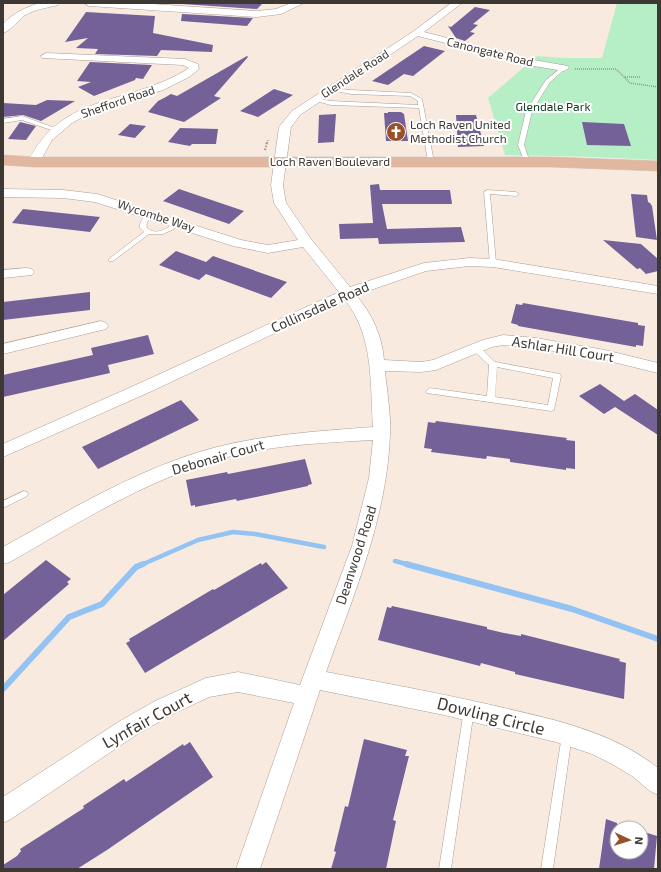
<svg xmlns="http://www.w3.org/2000/svg" width="661" height="872" viewBox="0 0 661 872" font-family="'Exo 2',sans-serif">
<rect width="100%" height="100%" fill="#f9eae0"/>
<!-- green -->
<path fill="#b6eec6" d="M617,3H658V160L596,157L505,155L488,98L537,56L565,58H602Z"/>
<g fill="none" stroke-linecap="round" stroke-linejoin="round">
<!-- stream-far1 -->
<path stroke="#92c3f3" stroke-width="4.5" d="M395,561L410,565
M141,565L198,540L233,532L255,534L324,547"/>
<!-- stream -->
<path stroke="#92c3f3" stroke-width="6" d="M406,564L572,609L658,639
M3,689L69,617L102,604L136,567L143,564"/>
</g>
<!-- building -->
<path fill="#746197" d="M182,3H260L259,4H262L257,9L182,4Z
M475,7L490,10L473,24L478,25L470,32L475,33L465,41L456,38L448,26L451,27Z
M86,12L155,16L153,33L213,45L212,52L161,50L157,56L95,54L98,49L76,48L88,38L65,42Z
M182,14L253,18L247,26L181,21Z
M424,46L445,51L413,76L404,74L388,85L372,81Z
M247,56L248,57L214,96L221,98L184,122L148,112L158,101L164,98L171,94L177,96Z
M90,62L152,65L143,79L136,78L135,80L94,96L78,87L91,82L77,81Z
M274,89L293,95L258,117L240,111Z
M47,100L75,101L41,121L23,115L3,117V103L36,105Z
M388,112H401L404,114L408,141H386L384,113H388Z
M336,114L334,142L318,143L319,115Z
M456,115H476L484,146L458,147Z
M20,122L36,126L26,140L8,139Z
M582,122L624,124L631,146L587,145Z
M130,124L146,126L135,138L118,135Z
M180,128L218,129L216,144H192L190,146L168,142Z
M379,184L380,190H450L452,204H382L387,229L461,227L465,242L379,244L378,238L340,239L339,224L373,223L370,185Z
M179,189L244,211L229,224L163,201Z
M631,194L647,195L648,202L650,203L652,206L657,240L636,237Z
M23,209L100,217L90,232L12,223Z
M603,240L641,244L658,259V271L646,274L640,268L637,269Z
M176,251L206,262L213,256L287,282L271,298L206,274L199,280L159,265Z
M90,292V310L3,320V302Z
M523,303L638,323V325L645,326L643,346L636,345V347L574,336L518,326V325L511,323L516,304L522,305Z
M148,335L154,354L108,365L110,373L3,397V375L93,355L91,348Z
M600,384L624,401L635,394L658,410V435L615,407L604,414L579,396Z
M181,400L199,420L98,469L82,447Z
M436,421L567,438L566,440L575,441V469L566,468V470L510,462V459L487,456L486,459L431,452L432,449L424,448L428,422L435,423Z
M305,459L312,484L308,485V486L237,501L236,499L195,507V505L191,506L186,480L227,472L228,474Z
M46,560L71,579L67,582L69,584L3,641V595Z
M266,562L288,588L145,673L126,643L130,641L129,639L213,589L214,590L261,563L262,565Z
M392,606L487,627V629L504,633L521,636V634L620,659L619,661L626,663L624,699L515,674V672L481,663L480,666L378,640L387,607L391,608Z
M364,739L407,750L405,756H409L393,820L396,821L386,869H331L336,852L334,851L345,806L348,807Z
M190,742L213,777L107,850L77,869H3V865L17,856L21,851L20,849L84,808L83,806L124,779L126,782L183,744L184,746Z
M606,819L617,823V852H641V831L657,836L654,869H599Z"/>
<g fill="none" stroke-linecap="round" stroke-linejoin="round">
<!-- service casing -->
<g stroke="#ab9d94" stroke-width="1">
<path id="service" d="M562,67L566,68L550,82L532,111L524,145L530,162L525,163L518,145L526,111L546,80Z
M330,88L351,90L411,93L422,99L434,162L433,163L428,162L419,108L331,105L312,100L315,98L331,101L418,105V101L410,96L351,94L330,90Z
M22,116L58,129L59,130L54,131L22,120L3,123V119Z
M487,190L516,192L519,194L516,196L490,194L496,263L493,265L490,263L484,192Z
M150,213L153,215C150,219 145,222 147,228C157,236 166,229 175,222L177,221L180,223L172,230L163,234H149L113,261H109V259L144,232L140,228C139,222 144,215 150,213Z
M473,346H479L495,362L560,374L561,376L554,410L551,411L427,393L426,391L430,388L487,396L489,365L473,350L472,348ZM497,367L553,378L548,405L495,397Z
M24,491L27,492L28,494L27,496L3,508V501Z
M469,705L473,707L474,710L451,869H439L464,710L465,707Z
M567,730L571,731L572,735L553,869H541L562,735L563,731Z"/>
</g>
<!-- minor casing -->
<g stroke="#ab9d94" stroke-width="1">
<path id="minor" d="M40,3H60L58,5C47,8 36,9 25,15C18,20 11,31 3,33V24C13,13 26,7 40,3Z
M84,3H138L257,11L276,9L291,3H304L281,14L257,17L89,6Z
M451,3H462L424,32L534,60L568,66L569,68L564,71L534,66L418,36L300,115L291,127L283,185L286,203L311,239L350,287L424,263L469,258L493,259L658,286V294L493,267L469,266L426,271L356,295C372,314 382,335 384,360L421,362L433,360L483,340L503,335L536,338L605,350L658,363V373L605,360L536,348L503,345L492,347L436,370L421,372L385,371C387,391 391,414 390,434C387,518 354,594 326,672C380,682 433,692 487,704C546,718 609,729 658,768V795L650,791L632,776L612,764L592,754L556,742L444,715L320,690L260,869H236L294,703L238,692L209,697L171,715L136,735L11,819L3,823V797L120,721L155,701L206,678L238,672L300,685L352,546L369,478L373,440C321,443 267,445 217,460C143,482 76,524 10,562L3,564V547C72,509 140,467 217,447C268,434 321,431 373,427C370,383 374,336 345,300L152,391L3,457V444L140,383L339,292L303,247L268,253L233,246L95,202L63,198L3,197V189L63,190L97,194L241,240L268,245L298,240L274,203L271,185L279,127L292,111L414,31Z
M46,53L185,59L198,64L199,69L189,77L163,90L90,113L72,123L52,140L38,165H30L28,162C62,91 131,106 189,68L183,65L42,58L41,56Z
M27,268L32,269L34,272L32,275L3,278V270Z
M101,321L106,323L108,326L106,329L3,354V344Z"/>
</g>
<!-- primary casing -->
<g stroke="#d1cfce" stroke-width="1">
<path id="primary" d="M3,155L34,157H550L658,161V171L550,167H34L3,165Z"/>
</g>
<!-- path-far1 -->
<path stroke="#9c918a" stroke-width="1.5" stroke-dasharray="1 1" stroke-linecap="butt" d="M575,69H616L630,83L658,87
M625,77H641
M267,143L268,140"/>
<!-- path -->
<path stroke="#9c918a" stroke-width="2" stroke-dasharray="1.5 1.5" stroke-linecap="butt" d="M265,150L267,142"/>
<!-- service -->
<use href="#service" fill="#fff" fill-rule="evenodd"/>
<!-- minor -->
<use href="#minor" fill="#fff" fill-rule="evenodd"/>
<!-- primary -->
<use href="#primary" fill="#e1b89f" fill-rule="evenodd"/>
</g>
<!-- icons -->
<defs>
<g id="church-disc" transform="scale(1)"><circle r="9.5" fill="#97502a" stroke="#fff"/><path d="M-1.2-6h2.4v3.5h3.3v2.4h-3.3V6h-2.4V-.1h-3.3v-2.4h3.3Z" fill="#fff"/></g>
</defs>
<g fill-rule="evenodd">
<use href="#church-disc" x="396" y="132"/>
</g>
<g text-anchor="middle" stroke-width="4" stroke-linejoin="round" paint-order="stroke">
<!-- far-street labels -->
<g font-size="12" fill="#3e3834" stroke="#fff">
<text transform="translate(490 52) rotate(14)" y="4">Canongate Road</text>
<text transform="translate(355 74) rotate(-33)" y="4">Glendale Road</text>
<text transform="translate(118 102) rotate(-19)" y="4">Shefford Road</text>
<text x="330" y="166">Loch Raven Boulevard</text>
<text transform="translate(156 216) rotate(18)" y="4">Wycombe Way</text>
</g>
<!-- far-park labels -->
<g font-size="12" fill="#0a391e" stroke="#fff">
<text x="553" y="111">Glendale Park</text>
</g>
<!-- far-poi labels -->
<g font-size="12" fill="#3e3834" stroke="#fff" text-anchor="start">
<text x="410" y="129">Loch Raven United<tspan x="410" dy="14">Methodist Church</tspan></text>
</g>
<!-- street labels -->
<g font-size="14" fill="#3e3834" stroke="#fff">
<text transform="translate(320 307) rotate(-24)" y="5">Collinsdale Road</text>
<text transform="translate(563 349) rotate(9)" y="5">Ashlar Hill Court</text>
<text transform="translate(218 457) rotate(-16)" y="5">Debonair Court</text>
<text transform="translate(356 555) rotate(-72)" y="5">Deanwood Road</text>
</g>
<!-- near-street labels -->
<g font-size="17" fill="#3e3834" stroke="#fff">
<text transform="translate(491 716) rotate(14)" y="6">Dowling Circle</text>
<text transform="translate(147 720) rotate(-29)" y="6">Lynfair Court</text>
</g>
</g>
<!-- border -->
<rect width="661" height="872" fill="none" stroke="#3e3834" stroke-width="8"/>
<!-- north arrow -->
<g transform="translate(629 840) rotate(94)"><circle r="19" fill="#ffffff" stroke="#b2afae"/>
<path d="M0-3L7 15L0 10L-7 15Z" fill="#97502a"/>
<text y="-6" font-size="11" font-weight="bold" text-anchor="middle" fill="#3e3834">N</text>
</g>
</svg>
